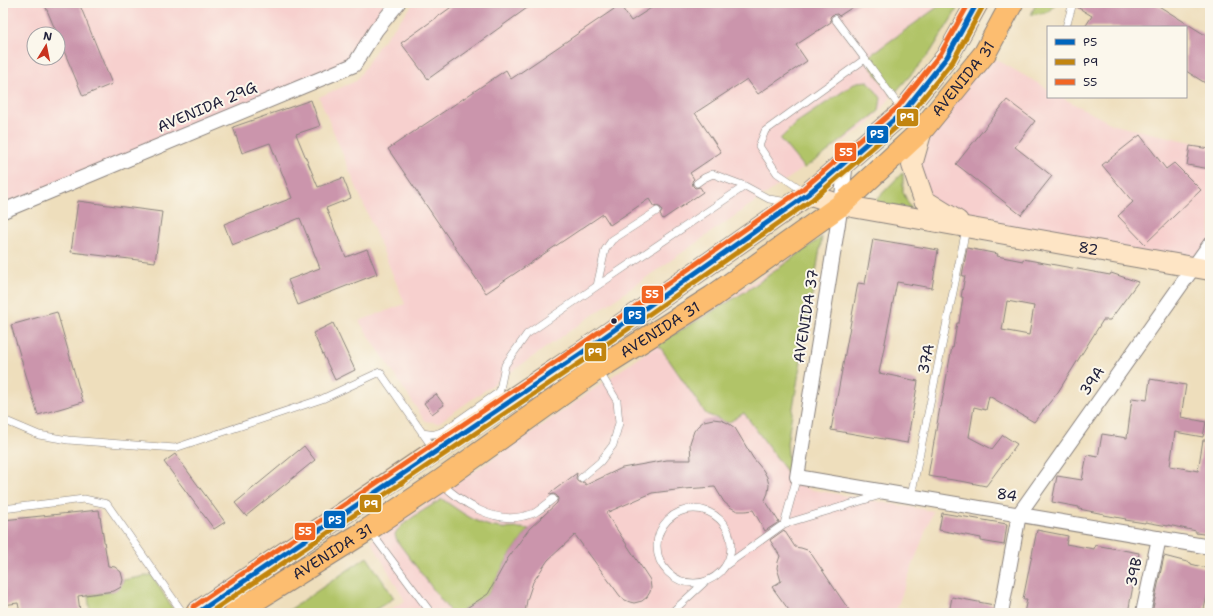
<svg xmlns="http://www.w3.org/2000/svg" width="1213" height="616" viewBox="0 0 1213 616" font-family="'Shantell Sans',sans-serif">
<rect width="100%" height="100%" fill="#fbf7ec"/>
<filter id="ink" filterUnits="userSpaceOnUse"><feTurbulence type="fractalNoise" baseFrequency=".025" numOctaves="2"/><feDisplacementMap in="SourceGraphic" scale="8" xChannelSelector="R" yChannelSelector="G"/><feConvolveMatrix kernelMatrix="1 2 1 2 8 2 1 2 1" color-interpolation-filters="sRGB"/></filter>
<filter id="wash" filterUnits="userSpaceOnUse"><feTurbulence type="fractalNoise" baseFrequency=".012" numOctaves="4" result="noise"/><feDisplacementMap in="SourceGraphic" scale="16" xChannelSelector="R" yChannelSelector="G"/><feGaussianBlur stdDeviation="0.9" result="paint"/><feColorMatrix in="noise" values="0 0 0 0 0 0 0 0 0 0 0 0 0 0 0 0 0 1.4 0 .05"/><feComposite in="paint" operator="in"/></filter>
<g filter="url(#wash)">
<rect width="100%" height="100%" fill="#eedebc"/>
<!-- built -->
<path fill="#f7d0ce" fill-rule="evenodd" d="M3,3H398L354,65L3,211ZM34,34H58V58H34Z
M414,3H958L892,96L869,124L792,176L438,423L425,421L359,321L405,304L319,97L356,81L378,47Z
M985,53L1048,89V97H1061L1114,125L1210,146V244L1193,267L966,226L924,200L912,165Z
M822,237L787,443L790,476L808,489L933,511L895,613H414L408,605L412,613H384L405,601L371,541L531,433L658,344Z"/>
<!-- green -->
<path fill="#b1c468" stroke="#6a7352" d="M941,3H960L953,16L930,53L892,96L865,59L939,6Z
M1036,3H1056L1048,12L1031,15Z
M868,81L881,98L879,111L822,156L804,168L780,139L796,123L857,82Z
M903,172V192L911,209L874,202Z
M822,237L787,443L790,476L744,413L728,423L706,414L658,344L748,290Z
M442,499C460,511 478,526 501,528C510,529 518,527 529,529L508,558L488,594L459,613H451L397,541C397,540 395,535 395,535C396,525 433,505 442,499Z
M367,557L394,598L370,613H285Z
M152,575L175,613H90L88,595C100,593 121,594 123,580Z"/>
<g id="blocks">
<!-- building -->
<path fill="#cb95ac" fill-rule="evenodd" d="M44,3H79L112,84L83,96L58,37V34H57Z
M457,3H534L428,79L401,43Z
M659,3H859L839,16L837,14L832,15L830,17L831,22L796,45L807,61L758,94L747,79L695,113L721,152L690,173L694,179L692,181L693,186L695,188L700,187L703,192L663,219L660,215L662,211L661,208L657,206L654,207L649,199L610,225L603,214L486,293L388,149L506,70L511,79L620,5L631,21Z
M1078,3H1154L1210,38V86L1186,71V27H1085L1092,16L1077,7Z
M311,100L320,126L296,134L318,187L343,178L351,198L326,208L346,257L367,249L377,274L298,305L288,280L320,268L300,218L232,245L224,224L292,198L270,143L242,153L233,127Z
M1007,100L1035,121L1015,147L1052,176L1021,215L956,164Z
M1140,135L1166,169L1174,163L1201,190L1145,244L1118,216L1133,202L1102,165Z
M1190,146L1210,149V169L1187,165Z
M78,201L162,212L155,262L71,252Z
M873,239L938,250L932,288L897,282L879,373L918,381L907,443L831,430L858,283L865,284Z
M967,248L998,254L997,256L1023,261V259L1110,275L1111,273L1138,282L1110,320H1103L1058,392L1034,422L989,396L986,410L974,407L969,437L992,449L1003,435L1017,444L986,486L966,482L928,476L940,407H941L952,347L953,348L957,323H959L963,297H961L965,276H962ZM1007,301L1034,306L1029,335L1002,330Z
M57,312L83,402L38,415L11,325Z
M333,323L355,370L335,380L313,333Z
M1150,379L1186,385L1181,417L1206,422L1203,437L1175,432L1170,466L1198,471L1203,440H1210V535L1196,533V531L1168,525V526L1145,522V523L1125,520L1126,519L1104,515V514L1079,509V507L1052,502L1057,476L1082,480L1087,455L1098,457L1102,434L1127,438L1132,398L1147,400Z
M436,394L444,405L432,414L424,403Z
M713,419L721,420L728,423L735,428L753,458L763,470L767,477L769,485L768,493L765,500L779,522L765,531L753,510L745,511H737L730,507L724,502L715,487L684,489L652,493L606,513L650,580L651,588L650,592L647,597L642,601L634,603L630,602L625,600L620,596L575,535L548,560L533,582L527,600L525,613H459L488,594L508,558L529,529L557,503L558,499L557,496L554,494L550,495L549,494L577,473L576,478L577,481L580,483L584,482L586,485L622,468L667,460H691L690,443L694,431L698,426L704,421Z
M304,446L315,460L246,516L235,503Z
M175,454L225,522L214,529L164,462Z
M99,510L108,566L115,567L121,572L123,580L121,587L114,591L78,596L80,611L64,613H20L18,603L3,605V520Z
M942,513L1007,524L1004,545L981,541V538L939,530Z
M784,530L795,547L801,548L807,550L812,555L851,613H791L772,587L781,581L777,568L778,562L780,556L770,540Z
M1037,530L1068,536L1066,544L1094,549L1095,545L1139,553L1128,613H1024L1027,599H1023Z
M1164,556L1191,563V564L1210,569V584L1203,613H1152Z
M952,597L994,605L993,613H949Z"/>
</g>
</g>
<g filter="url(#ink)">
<use href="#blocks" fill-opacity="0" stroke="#88807c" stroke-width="1"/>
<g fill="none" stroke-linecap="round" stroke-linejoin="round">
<!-- lane casing -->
<g stroke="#88807c" stroke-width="8">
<path id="lane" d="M835,19L865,59
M1066,27L1073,3
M697,183L704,178L713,174L745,186L769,199L788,202
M805,192L777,173L759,146L765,131L865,59L902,110
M597,286L745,186
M497,404L505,365L527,334L597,286L605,250L612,240L657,211
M3,419L6,421L39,435L68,440L175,448L322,399L380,372L433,448
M422,433C431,435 437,435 445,430L499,392
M581,478L600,462L613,445L619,423L617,401L599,371
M441,483C462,503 494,524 524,516C528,515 533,514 536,512C542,508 548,503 553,499
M911,496L966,229
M3,509L84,499L107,504L183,613
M657 546a37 37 0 1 1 74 0a37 37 0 1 1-74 0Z
M784,524L797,477
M370,531L431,613
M725,566L784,524L881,495
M671,613L706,581"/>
</g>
<!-- street casing -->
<g stroke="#88807c" stroke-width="16">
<path id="street" d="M846,161L841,205L797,477L1210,547
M3,211L354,65L376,30L398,3
M1001,613L1019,514L1210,244
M1143,613L1159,538"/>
</g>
<!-- secondary casing -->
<g stroke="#88807c" stroke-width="22">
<g id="secondary">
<path d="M922,130L912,165L924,200L958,221"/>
<path id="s1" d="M808,194L841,205L1210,270"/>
</g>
</g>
<!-- primary casing -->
<g stroke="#88807c" stroke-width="24">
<g id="primary">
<path d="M197,613L444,445L580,354L808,194L903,112L947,57L977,3"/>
<path id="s2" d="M235,613L369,529L439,482L593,372L712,297L841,205L922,130L985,53L1012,3"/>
</g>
</g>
<!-- lane -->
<use href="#lane" stroke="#fff" stroke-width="7"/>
<!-- street -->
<use href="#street" stroke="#fff" stroke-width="14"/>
<!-- secondary -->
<use href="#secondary" stroke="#fee5c5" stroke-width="20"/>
<!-- primary -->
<use href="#primary" stroke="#fcbd6f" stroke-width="22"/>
<!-- bus-1 casing -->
<g stroke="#fbf7ec" stroke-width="8">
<path id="bus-1" d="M197,613L580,354L808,194L903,112L947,57L977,3"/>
</g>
<!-- bus-2 casing -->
<g stroke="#fbf7ec" stroke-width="8">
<path id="bus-2" d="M209,613L584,360L813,199L908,117L953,61L983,6"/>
</g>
<!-- bus-3 casing -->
<g stroke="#fbf7ec" stroke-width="8">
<path id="bus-3" d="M193,607L576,348L804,188L898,107L941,53L969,3"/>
</g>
<!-- bus-1 -->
<use href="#bus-1" stroke="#0065bd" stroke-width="5"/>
<!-- bus-2 -->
<use href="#bus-2" stroke="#c2850f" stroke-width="5"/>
<!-- bus-3 -->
<use href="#bus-3" stroke="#f26522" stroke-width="5"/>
</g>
</g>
<!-- markers -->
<circle fill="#22223b" stroke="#fbf7ec" stroke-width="1.5" cx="614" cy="321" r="3.5"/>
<g text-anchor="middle" stroke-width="4" stroke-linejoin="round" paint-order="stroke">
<!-- street labels -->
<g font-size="15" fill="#22223b" stroke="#fbf7ec">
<text dy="5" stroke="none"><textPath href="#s2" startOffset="907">AVENIDA 31</textPath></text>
<text transform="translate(207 107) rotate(-23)" y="5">AVENIDA 29G</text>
<text dy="5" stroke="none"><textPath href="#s1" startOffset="286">82</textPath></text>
<text transform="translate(806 316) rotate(-81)" y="5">AVENIDA 37</text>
<text dy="5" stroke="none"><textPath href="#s2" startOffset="511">AVENIDA 31</textPath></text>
<text transform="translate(926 359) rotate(-78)" y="5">37A</text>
<text transform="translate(1092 381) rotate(-55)" y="5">39A</text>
<text transform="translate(1007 495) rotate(10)" y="5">84</text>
<text dy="5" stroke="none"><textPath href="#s2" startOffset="115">AVENIDA 31</textPath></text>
<text transform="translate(1134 572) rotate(-78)" y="5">39B</text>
</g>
</g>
<g stroke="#fbf7ec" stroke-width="1.5">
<rect x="896" y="108" width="23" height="19" rx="4" fill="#c2850f"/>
<rect x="866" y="125" width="23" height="19" rx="4" fill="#0065bd"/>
<rect x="834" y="142" width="23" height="20" rx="4" fill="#f26522"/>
<rect x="641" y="285" width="23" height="19" rx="4" fill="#f26522"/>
<rect x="623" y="306" width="23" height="19" rx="4" fill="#0065bd"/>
<rect x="584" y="342" width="23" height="20" rx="4" fill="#c2850f"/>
<rect x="359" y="494" width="23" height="19" rx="4" fill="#c2850f"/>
<rect x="323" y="510" width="23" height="19" rx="4" fill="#0065bd"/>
<rect x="294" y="522" width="22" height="19" rx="4" fill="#f26522"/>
</g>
<g font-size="11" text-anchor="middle" font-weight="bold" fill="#fff">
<text x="907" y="121">P9</text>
<text x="877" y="138">P5</text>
<text x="846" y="156">55</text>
<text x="652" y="298">55</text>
<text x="635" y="319">P5</text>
<text x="595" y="356">P9</text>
<text x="371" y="508">P9</text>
<text x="335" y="524">P5</text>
<text x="305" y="535">55</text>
</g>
<!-- margin -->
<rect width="1213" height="616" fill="none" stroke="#fbf7ec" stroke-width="16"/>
<!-- legend -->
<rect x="1047" y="26" width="140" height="72" fill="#fbf7ec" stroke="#a4a2a5"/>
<rect x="1055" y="39" width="20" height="6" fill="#0065bd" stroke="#a4a2a5"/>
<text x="1083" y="46" font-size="12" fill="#22223b">P5</text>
<rect x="1055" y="59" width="20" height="6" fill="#c2850f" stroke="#a4a2a5"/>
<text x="1083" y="66" font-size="12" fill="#22223b">P9</text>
<rect x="1055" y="79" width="20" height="6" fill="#f26522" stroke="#a4a2a5"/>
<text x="1083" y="86" font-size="12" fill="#22223b">55</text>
<!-- north arrow -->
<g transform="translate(46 46) rotate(10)"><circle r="19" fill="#fbf7ec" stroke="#a4a2a5"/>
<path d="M0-3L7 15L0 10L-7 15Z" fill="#c8321e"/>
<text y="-6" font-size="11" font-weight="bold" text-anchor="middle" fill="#22223b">N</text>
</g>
</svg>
